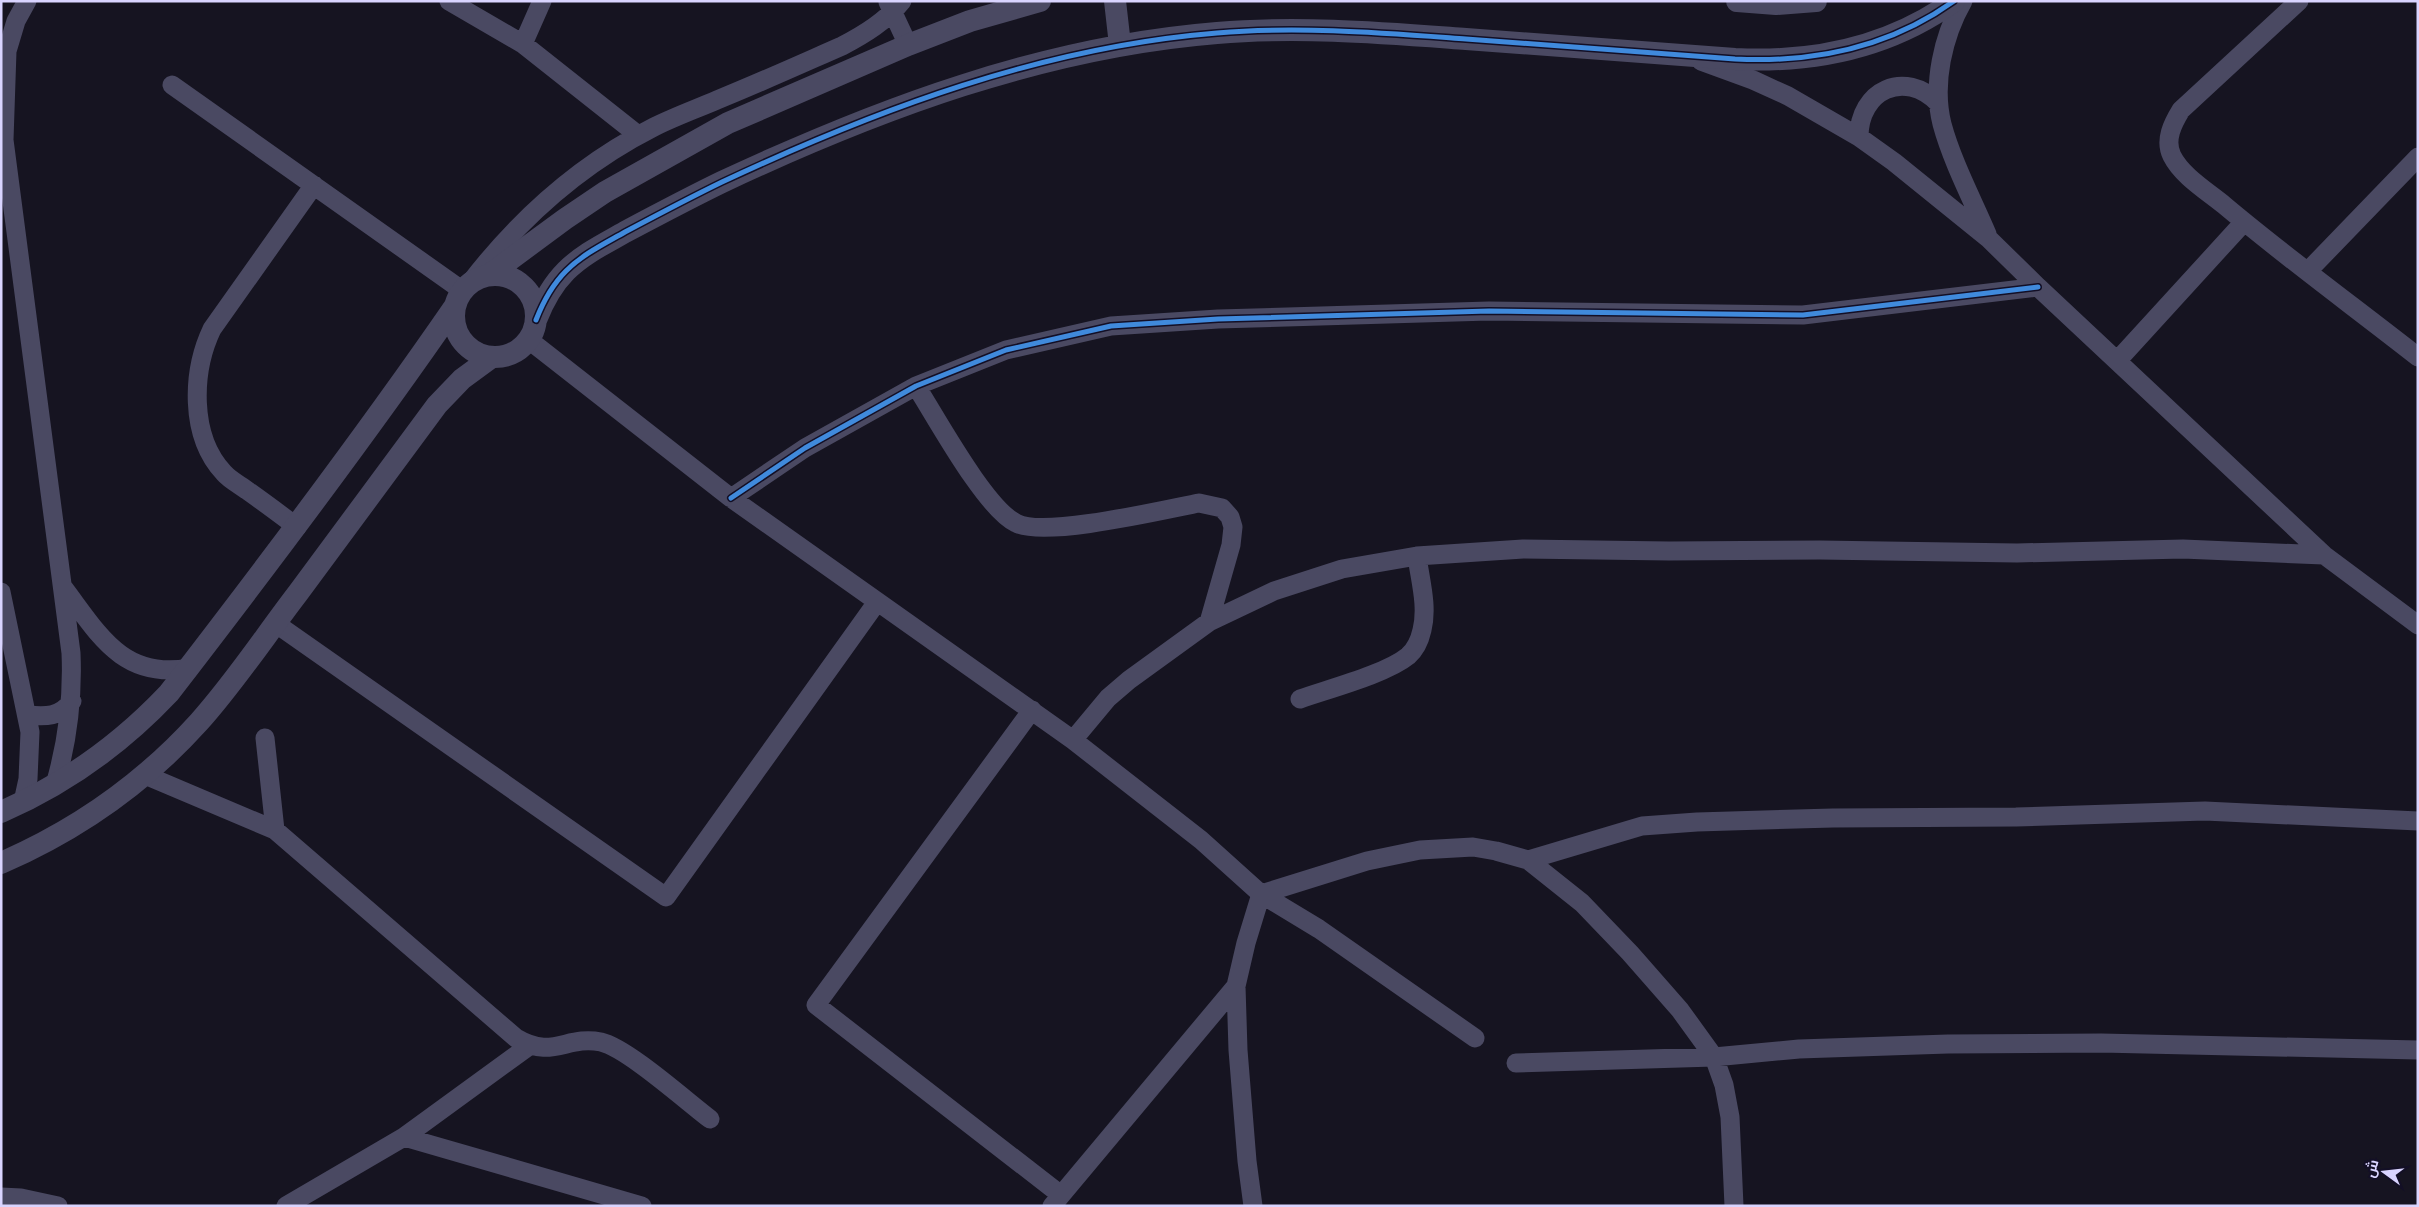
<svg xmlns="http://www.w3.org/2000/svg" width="2419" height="1207" viewBox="0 0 2419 1207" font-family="'Fira Sans',Cairo,sans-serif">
<rect width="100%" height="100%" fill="#161421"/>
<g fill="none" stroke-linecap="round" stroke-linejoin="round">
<!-- minor -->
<path stroke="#4a4962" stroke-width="19" d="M27,1L16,21L7,51L4,140L71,653C73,699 68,740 55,785
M449,1L523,44L638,135
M1963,1C1943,36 1932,84 1942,124C1952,161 1972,199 1987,234
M2299,1L2181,110C2173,123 2164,140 2172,156C2182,176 2207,191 2224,205C2287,258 2353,306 2418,357
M888,2L908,45
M523,44L542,1
M1701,61L1753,80L1788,96L1859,137L1894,162L1988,238L2038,287L2324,555L2418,625
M172,85L463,291
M1859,137C1859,90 1905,69 1938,103
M2308,271L2418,157
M470,283C520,218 581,164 654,127C674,117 696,109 717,100C759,83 801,64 842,46C865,34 886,21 902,1
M529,340L731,498L1073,740L1201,840L1261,894L1319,929L1475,1038
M2117,361L2244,222
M916,386C936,417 985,508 1016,523C1044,538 1163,510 1199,503L1222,508L1230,517L1233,527L1231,545L1209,622
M731,498L805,448L916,386L1006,350L1111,326L1218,319L1489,311L1803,315L2038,287
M297,527C281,515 265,503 248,491C240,485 230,480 224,473C189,436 192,371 212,329L314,185
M63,587C98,633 122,680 189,668
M1,592L30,732L28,779L23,802
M275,623L666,897L877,602
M1300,699C1328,689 1386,674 1408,656C1415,650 1420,639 1422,630C1428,606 1420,580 1417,556
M1032,710L816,1005L1061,1195
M27,715C46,717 60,717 72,701
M265,738L275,830
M1073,740L1108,698L1129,680L1209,622L1274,591L1342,569L1417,556L1523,549L1669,551L1820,550L2017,553L2183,549L2324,555
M145,775L275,830L516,1038C553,1060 566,1035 601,1042C627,1048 685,1100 710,1119
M1528,860L1642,826L1697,822L1833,818L2016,817L2205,811L2418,821
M1516,1063L1714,1057L1799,1049L1948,1044L2101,1043L2418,1050
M404,1137L642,1206
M1,1197L21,1198L58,1206
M286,1206L404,1137L529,1046
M1052,1206L1236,986
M1253,1206L1247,1161L1238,1050L1236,986L1246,943L1261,894L1367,861L1420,850L1473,847L1496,851L1528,860L1582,903L1630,953L1680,1010L1714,1057L1724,1085L1730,1117L1734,1206"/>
<!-- tertiary -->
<path stroke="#4a4962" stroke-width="22" d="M1115,1L1120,45
M1737,1L1776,4L1816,1
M489,275L565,219L605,192L728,123L908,45L970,21L1040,1
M454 316a41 41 0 1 1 82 0a41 41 0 1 1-82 0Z
M536,320C543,302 552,285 566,271C583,254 604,244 625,232C657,215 689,198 722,182C878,109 1043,47 1217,33C1300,26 1383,33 1466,39C1556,46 1646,52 1735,59C1813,63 1890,47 1954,1
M1,812C65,784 121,744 169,693C267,566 364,438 455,306
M1,863C77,830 143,784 199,722C235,682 265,636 298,593C344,530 391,468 437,405L462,379L492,357"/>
<!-- cycleway casing -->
<g stroke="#130f26" stroke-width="8">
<path id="cycleway" d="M536,320C543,302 552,285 566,271C583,254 604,244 625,232C657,215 689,198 722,182C878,109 1043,47 1217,33C1300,26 1383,33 1466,39C1556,46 1646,52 1735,59C1813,63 1890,47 1954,1
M731,498L805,448L916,386L1006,350L1111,326L1218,319L1489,311L1803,315L2038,287"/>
</g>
<!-- cycleway -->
<use href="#cycleway" stroke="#408adc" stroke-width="5"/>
</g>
<!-- border -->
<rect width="2419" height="1207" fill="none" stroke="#d9d4ff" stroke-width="5"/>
<!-- north arrow -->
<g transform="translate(2384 1172) rotate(285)" stroke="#130f26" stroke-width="4" paint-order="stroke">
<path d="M0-4L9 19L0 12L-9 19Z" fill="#d9d4ff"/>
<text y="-8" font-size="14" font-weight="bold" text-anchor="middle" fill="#d9d4ff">ش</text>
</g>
</svg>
